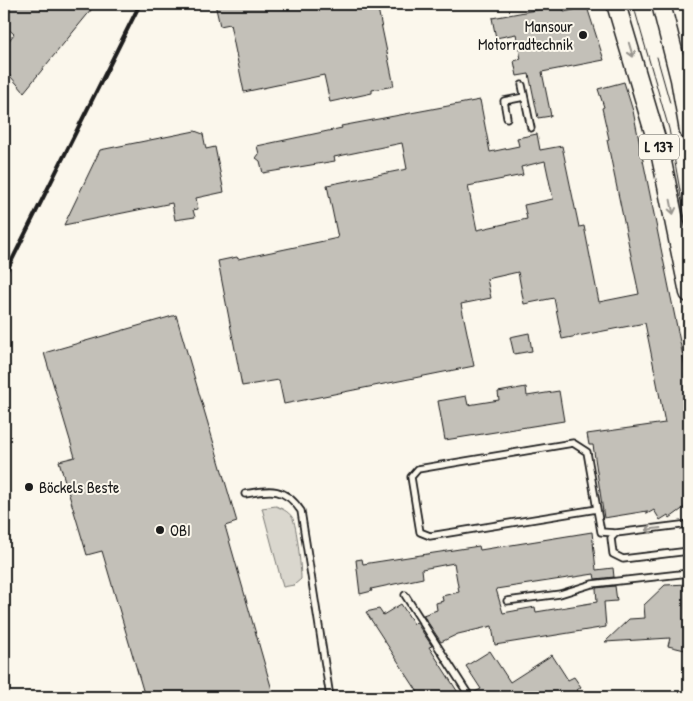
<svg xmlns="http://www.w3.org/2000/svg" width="693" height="701" viewBox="0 0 693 701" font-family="'Patrick Hand',sans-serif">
<rect width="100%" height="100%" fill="#fbf7ec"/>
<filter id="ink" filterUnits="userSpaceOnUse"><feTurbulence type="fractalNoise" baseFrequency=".02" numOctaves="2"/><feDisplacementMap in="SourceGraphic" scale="10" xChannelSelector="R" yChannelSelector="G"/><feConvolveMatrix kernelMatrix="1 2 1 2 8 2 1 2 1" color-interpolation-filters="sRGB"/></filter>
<g filter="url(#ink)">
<!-- green -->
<path fill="#dad7ce" stroke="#7b7a75" d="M276,506C282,509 288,511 292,517C297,524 301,569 301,579L294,585L283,587L262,508Z"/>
<!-- building -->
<path fill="#c3c0b8" stroke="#1c1c1c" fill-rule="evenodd" d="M4,4H96L24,92L4,69V47L14,34L4,25Z
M215,4H377L394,86L372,90V93L330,102L324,75L244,92L230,24L220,26Z
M563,5L564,12L587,7L604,60L542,72L551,116L538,118L529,74L517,76L514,61L521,59L516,34L496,38L492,18Z
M624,82L633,111L689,386V503L685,507L670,518L668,515L660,520L654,510L647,514V511L604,518L593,445H589L587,434L665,423L645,323L562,339L554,298L524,304L518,272L487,279L491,298L461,304L474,366L284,404L279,380L242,386L218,261L237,257L238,259L338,238L327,185L407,169L402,143L334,157L335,161L263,173L260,161L256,158L259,154L257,146L342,128L341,126L480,100L490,152L519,146L517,138L537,134L540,150L562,146L579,227L584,226L599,302L639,294L607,140L609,139L602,108L604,107L598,89ZM545,161L553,199L524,205L527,219L477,230L468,186L523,175L521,167Z
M195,131L203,134L206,149L215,147L224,192L196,198L198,209L193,210L195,217L175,220L172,203L64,225L100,150Z
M176,315L237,522L225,526L274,697H145L102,551L87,555L59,461L75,457L44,353Z
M529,333L532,351L514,354L510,337Z
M526,387L527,396L559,391L564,421L445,440L438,401L466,396L468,405L499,400L498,392Z
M592,532L596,570L613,568L614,577L595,579L594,574L496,589L503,613L535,607L536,612L597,602L596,588L615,586L617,601L604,602L606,627L495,645L492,626L458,634L441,642L423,615L437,610L436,603L443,601L442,596L459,592L454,563L422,569L423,578L371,589L372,591L360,594L356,560L362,559L363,564L479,546L480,550Z
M689,584V651L668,646L670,638L605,642L629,619L645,618L644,605L665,585Z
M401,604L414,624L416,622L432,646L429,647L461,697H421L366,612L379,609L383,615Z
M490,651L510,682L552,655L568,680L574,677L581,687L577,690L581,697H475L473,693L481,689L466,666Z"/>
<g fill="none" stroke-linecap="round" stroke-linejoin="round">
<!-- service casing -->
<g stroke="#1c1c1c" stroke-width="9">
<path id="service" d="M522,85L531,128
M507,118L504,101L524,97
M245,494C271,489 285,487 301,511L330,697
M597,509L587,452L573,443L418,469L411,477L420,532L430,536L597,509L601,532L616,533L689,524
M616,533L611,538L613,554L623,559L689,551
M405,595L470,697
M507,601L560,594L592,584L689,573"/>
</g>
<!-- primary casing -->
<g stroke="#1c1c1c" stroke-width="21">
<path id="primary" d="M616,4L660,152L689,293
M661,4L680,79L689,131"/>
</g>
<!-- service -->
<use href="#service" stroke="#fbf7ec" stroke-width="5.5"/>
<!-- primary -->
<use href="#primary" stroke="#fbf7ec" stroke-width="18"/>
<!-- tram -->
<path stroke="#1c1c1c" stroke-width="1" d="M633,4L669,129L689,241
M657,57L670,103"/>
<!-- rail -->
<path stroke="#1c1c1c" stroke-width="4" d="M4,276L140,4"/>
</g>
<!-- one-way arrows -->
<defs><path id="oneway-shaft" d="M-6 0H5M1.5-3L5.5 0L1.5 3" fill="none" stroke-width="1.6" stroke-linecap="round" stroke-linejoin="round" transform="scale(1.25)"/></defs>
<g stroke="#97948e">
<use href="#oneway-shaft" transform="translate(631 50) rotate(73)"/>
<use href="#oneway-shaft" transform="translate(672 207) rotate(79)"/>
<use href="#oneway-shaft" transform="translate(653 529) rotate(173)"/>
</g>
</g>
<!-- markers -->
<g fill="#1c1c1c" stroke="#fbf7ec" stroke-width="2">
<circle cx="583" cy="35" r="5"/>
<circle cx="29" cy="487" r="5"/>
<circle cx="160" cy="530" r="5"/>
</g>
<g text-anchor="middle" stroke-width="4" stroke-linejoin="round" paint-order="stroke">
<!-- shield labels -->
<rect fill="#fbf7ec" stroke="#5f5e5a" stroke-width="1" x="639" y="134.5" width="40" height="25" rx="4"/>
<g font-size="15" font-weight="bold" fill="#1c1c1c">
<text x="659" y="152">L 137</text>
</g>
<!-- poi labels -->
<g font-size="16" fill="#1c1c1c" stroke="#fbf7ec" text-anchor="start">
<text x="573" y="32" text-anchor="end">Mansour<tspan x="573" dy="18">Motorradtechnik</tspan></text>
<text x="39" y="493">Böckels Beste</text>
<text x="170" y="536">OBI</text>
</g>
</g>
<!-- margin -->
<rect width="693" height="701" fill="none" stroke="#fbf7ec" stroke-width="20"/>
<rect x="10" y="10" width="673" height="681" fill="none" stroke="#1c1c1c" stroke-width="2" filter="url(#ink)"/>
</svg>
